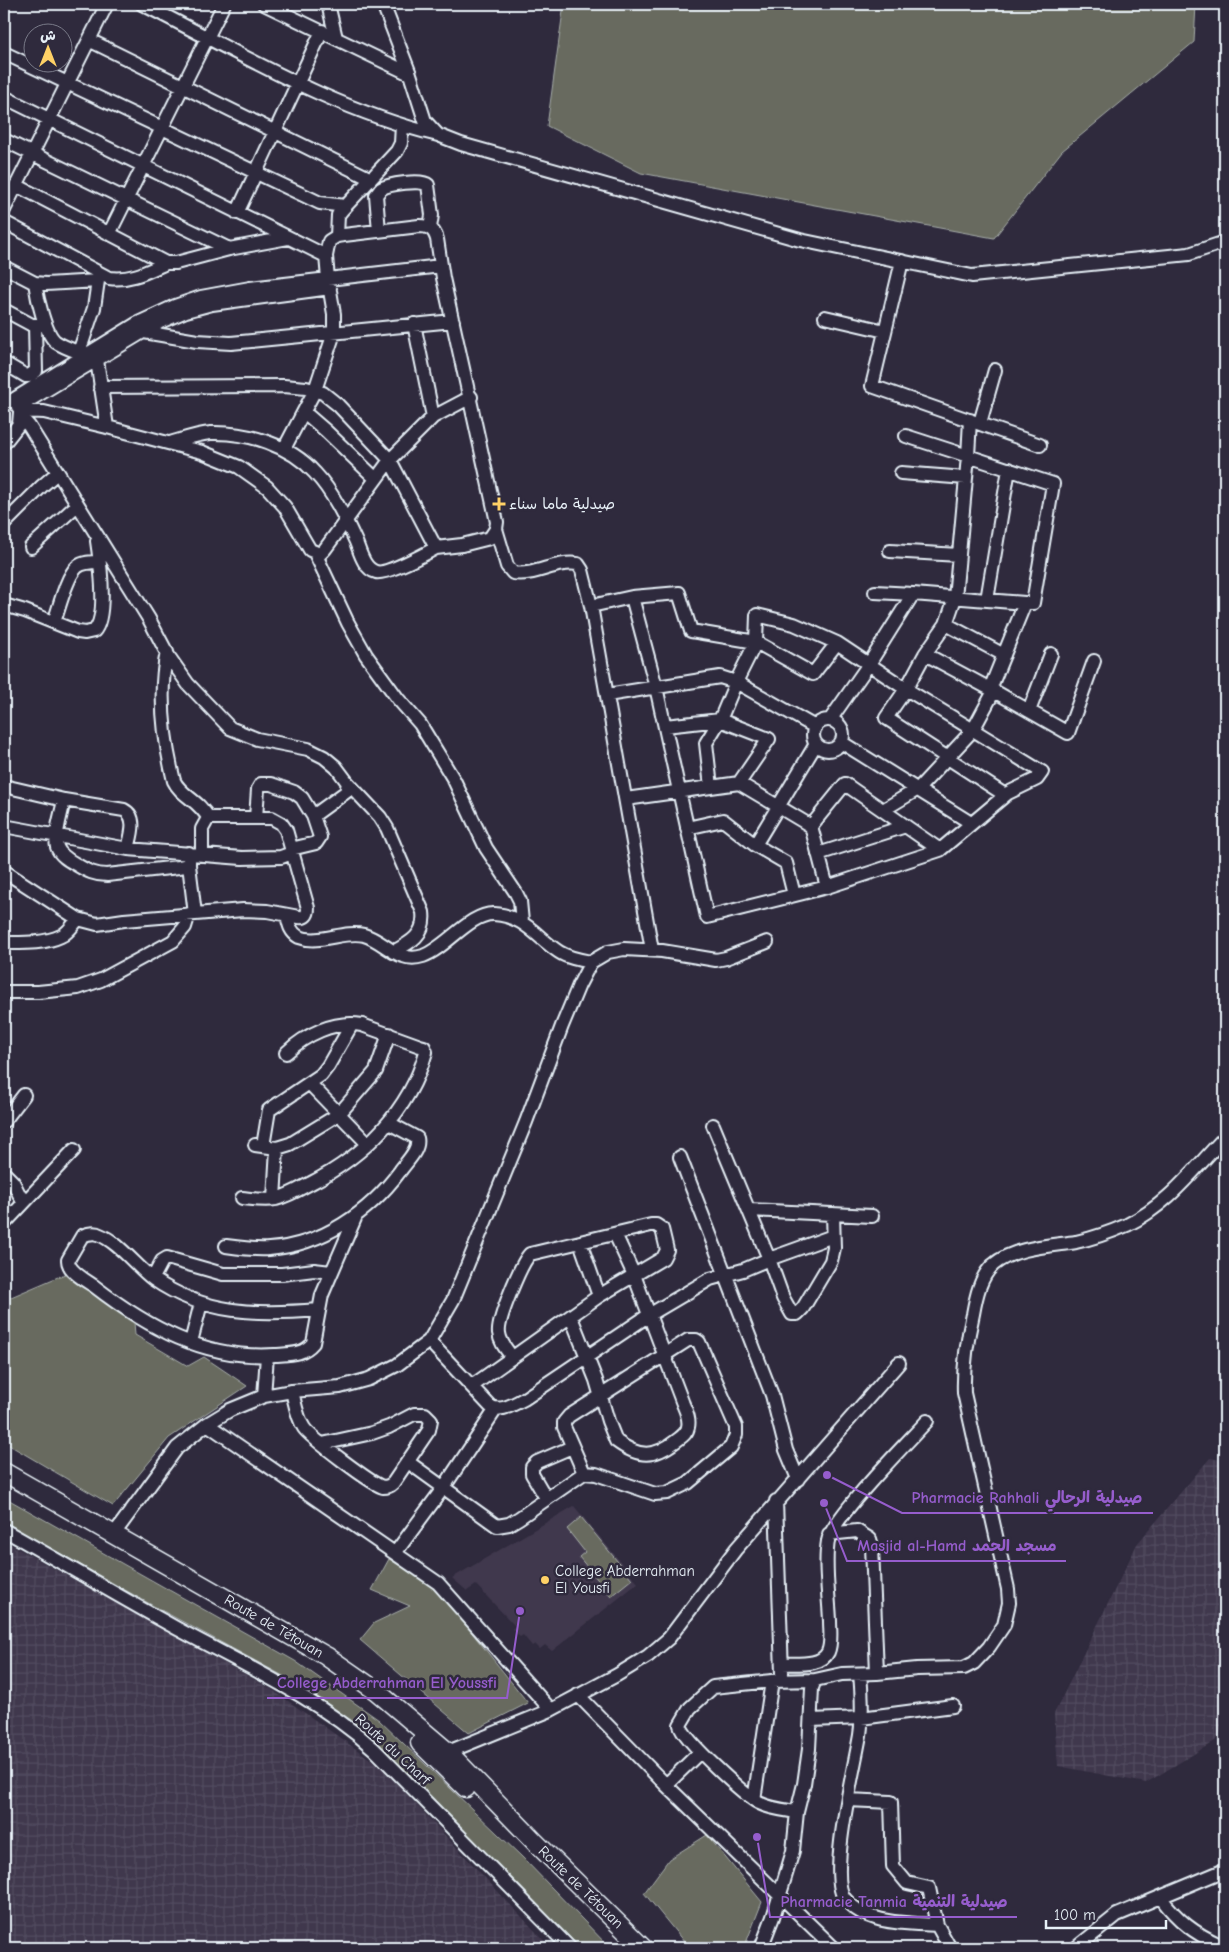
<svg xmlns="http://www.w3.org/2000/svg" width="1229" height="1952" viewBox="0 0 1229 1952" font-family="'Comic Neue','Playpen Sans Arabic',sans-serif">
<defs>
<pattern id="industrial-grid" width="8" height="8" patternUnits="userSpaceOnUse" patternTransform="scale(1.25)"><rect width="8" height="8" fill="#40384d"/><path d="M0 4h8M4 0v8" fill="none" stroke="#524c5f"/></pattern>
</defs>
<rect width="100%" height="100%" fill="#2f2a3d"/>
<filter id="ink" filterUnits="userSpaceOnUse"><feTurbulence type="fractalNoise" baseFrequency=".02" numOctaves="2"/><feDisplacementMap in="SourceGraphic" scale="10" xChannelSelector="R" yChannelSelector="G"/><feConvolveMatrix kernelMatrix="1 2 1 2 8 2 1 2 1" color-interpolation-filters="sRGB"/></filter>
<g filter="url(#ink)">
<!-- built -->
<path fill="#40384d" d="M574,1506L638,1583L552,1651L545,1645L540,1649L535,1644L532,1646L523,1635L520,1637L512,1629L515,1626L476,1585L467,1591L452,1578Z"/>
<!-- industrial -->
<path fill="url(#industrial-grid)" d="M1210,1458L1225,1461V1723L1215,1741L1146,1783L1058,1766L1054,1714L1137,1544Z
M4,1541L271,1689L380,1766L551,1948H4Z"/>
<!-- grass -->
<path fill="#676b5e" stroke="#a8aeab" d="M564,4H1196L1194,42L1062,151L994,238L641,173L547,126Z
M65,1274L134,1322L135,1335L188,1366L204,1357L247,1386L169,1438L113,1506L4,1442V1300Z
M4,1497L295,1661L379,1720L522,1857L610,1948H579L422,1788L354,1722L300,1685L150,1604L4,1522Z
M581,1517L632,1579L611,1596L579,1557L585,1552L567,1529Z
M389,1559L437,1589L528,1703L469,1733L360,1640L374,1623L410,1606L372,1590Z
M707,1835L762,1902L744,1948H689L644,1893L669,1859Z"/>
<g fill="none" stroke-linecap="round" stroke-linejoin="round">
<!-- minor casing -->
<g stroke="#e8f1f8" stroke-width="16">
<path id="minor" d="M142,4C238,52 333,110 438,135
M264,4L410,74
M328,4L336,38
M383,4L410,74L425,121L438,135L461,144L800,240L972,276L1189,254L1225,242
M89,40L371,179
M4,53L320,203L345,206
M4,97L326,256
M4,140L229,249
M16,185L166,263H176L229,249L288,238
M4,210L107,4
M237,213L322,31
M4,222L109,278C131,281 148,271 166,263
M379,231L376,195C378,193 379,191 381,189C388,184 422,179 428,185L432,215L430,228
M109,234L224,4
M337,236L338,215L342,210L397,151L401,143L402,125
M902,261L872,386L1040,445
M4,267L35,283L46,284L98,281
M35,283C37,297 45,334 56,342C65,348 76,351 86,355
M4,310L32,325H43
M825,317L885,331
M414,324L433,417
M144,332L197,341L231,343L453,321
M79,352L94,308L99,274
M97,360L107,427
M4,363L26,376H29L36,371L35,325
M100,387L284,386L306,388L323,393L338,405L390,460L436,548L462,545L490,538L496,529L497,522L443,278L437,239C434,229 429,226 419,226L344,235L337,236L329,241L326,256L328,279L334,314V333L315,390L284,449
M11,401L136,324L175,306L201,297L250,288L441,266
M18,407L158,323L186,311L212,304L330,288
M20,411L44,412L107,427L202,452L239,467L267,487L285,507L310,550L320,554L325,549L390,460L433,417L471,397
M304,412L326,431L376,479
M21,417L29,426L149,619L169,657L188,684L230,728L257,739L308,749L324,757L336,767L348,783L346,792L313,816
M980,423L995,370
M906,436L968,456L970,420
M4,443L19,424L20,412
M170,443C184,439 198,434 211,433C248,432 290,445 315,473C333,492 345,518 356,542C360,552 364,569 376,572C386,575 425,554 436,548
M901,473L966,478
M4,524L42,486L57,473
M496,529L507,566L513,573C535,577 556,560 578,564L582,570L591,606L652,950
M31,547L77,505
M890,551L959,555
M315,553L348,623L366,655L398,699L420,724L454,780L486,848L516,893L520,901L522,922
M875,592L913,594
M632,597L679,593L691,631L756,642L813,674L837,643
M987,600L1009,469
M4,605L25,611L78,632L85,633L94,631C108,617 100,561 97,541
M591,606L632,597L656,687L707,917L827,887L940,850L1008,793L1037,779L1042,772L906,689L837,643L794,624L757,615L756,642L736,682L720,720L706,743L711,787
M54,622C59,609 66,577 77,567C83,562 91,562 99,562
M946,624L955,598L968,456L1053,484L1033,603H1025
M167,652C158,694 164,740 174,781C181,796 199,800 209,819
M925,654L946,624L1004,655
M994,691L1068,733L1094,661
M607,695L720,677L736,682L815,727
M1029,711L1051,654
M830,720L869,664L913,594L1025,603L990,689
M813 735a15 15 0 1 1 30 0a15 15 0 1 1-30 0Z
M665,726L720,720L769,739L739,783
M841,742L971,823
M348,783L380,817L387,828L423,912C426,935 410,943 393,952
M4,786L64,800L124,810C138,817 131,836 128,849
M626,799L739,783L811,826L827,887
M64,800C62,812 54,835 57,847C60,856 70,861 77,865C87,871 95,875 107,875L179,867L189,865V853
M883,810L918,789L973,730L994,691L925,654L906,689L886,718L1005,795
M256,818L258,789L261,784H271L294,792L302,798L313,816L320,837L316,843L291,849
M4,826L128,849L242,858L281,857L292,853
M811,826L845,784L940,850
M687,828L723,820L755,845L786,863L794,895
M755,845L816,744
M818,854L906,826
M189,865L195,914
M4,871L78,919L97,924L124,920L243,910L267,911L299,917C305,918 308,915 308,908L286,830L281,823L272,818H211L207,820L202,829V854
M287,915C289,924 290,932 299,937C320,945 343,930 364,935C385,941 398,964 423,956C446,948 470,913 494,914C525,916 536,937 559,952C568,958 580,960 591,962
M4,943C22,943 44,944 61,936C68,933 73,925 78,919
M4,992H38L78,988L101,980L173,941L185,927L189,914
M310,1084L368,1144
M4,1121L24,1095
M713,1125L769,1259L783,1298L792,1314H797L803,1308L831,1261L834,1248L833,1214
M255,1145L277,1148L290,1144L339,1114L376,1071L389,1034
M263,1146L269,1110L321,1075L328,1066L352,1024
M680,1157L772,1395L786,1450L798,1479
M4,1173L13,1182L23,1202
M242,1198C253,1199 265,1201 276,1199C288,1196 300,1189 311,1183C364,1156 409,1112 426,1052L424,1047L420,1046L362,1025C334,1020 305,1035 286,1053
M274,1199L277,1148
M749,1210L872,1216
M4,1224L74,1150
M580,1242L599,1296
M226,1246C240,1248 255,1250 269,1249C322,1245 369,1213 400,1171C406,1162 420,1150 417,1138L389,1123
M153,1278L162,1261L167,1258L223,1274H282L314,1270L331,1272
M318,1310C258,1315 205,1315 153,1279C138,1268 117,1241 100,1235C95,1232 87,1234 82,1236L68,1260C68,1271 85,1280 94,1286C147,1327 205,1360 275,1355C290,1354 303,1355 313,1343L322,1295L356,1216
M571,1317L596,1380L608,1421L616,1441C639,1458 654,1458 676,1441C681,1437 687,1434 688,1427C690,1419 686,1411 683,1404L634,1275L615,1234
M429,1341L490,1406C501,1413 513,1404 524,1399L649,1315L710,1279L743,1270L769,1259L833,1236
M191,1342L201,1303
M472,1386L599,1296L663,1258L667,1250L662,1229L656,1225H651L530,1254C521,1263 497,1321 499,1333C500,1343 507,1350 512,1357
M292,1391C295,1403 297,1418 304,1428C311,1438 373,1485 383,1487C387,1487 390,1486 393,1483L429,1430L431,1420L425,1414H414L389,1427L372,1433L322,1444
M264,1396L267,1356
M207,1424L438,1583L551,1710
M408,1462L497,1526L509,1524L519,1518L584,1473L596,1474L655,1494L667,1493L688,1483L731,1447L736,1435V1427L699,1342L696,1340H688L569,1416L564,1422V1427L584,1473
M546,1498L532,1474V1467L537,1462L572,1447
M776,1501L782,1673
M4,1530C61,1562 118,1596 176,1628C244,1665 316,1697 374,1749L570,1948
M114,1534L177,1448L207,1424L230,1410L264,1396L292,1391L340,1387L369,1379L397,1365L429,1341L453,1300L526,1122L562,1026L579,985L591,962L608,952L624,949L662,951L716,960L726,958L767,942
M829,1534L857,1531L870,1539L872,1546L877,1673
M396,1552L444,1487L496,1409
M782,1664C796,1663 821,1667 828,1652C832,1643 830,1631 830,1621C829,1596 824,1565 828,1541C831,1519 908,1442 927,1421
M860,1674C862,1695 863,1714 860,1735C855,1766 827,1877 845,1899C866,1925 907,1923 937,1925
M578,1695L666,1785L834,1948
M811,1720L861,1718L953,1706
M448,1752L551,1710L617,1675L648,1656L669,1638L736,1549L899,1363
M666,1785L700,1752
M754,1800L772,1681
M848,1800L891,1802L893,1866L907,1883L929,1888L937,1925L950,1948
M797,1812C784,1810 771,1809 759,1803C744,1795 684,1740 680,1725L690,1708L713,1687L772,1681L815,1680
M1161,1898C1178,1921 1194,1933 1220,1945
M761,1948L773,1917L793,1851L797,1812L804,1784L809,1749L812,1688L815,1680L842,1674L877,1673L917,1669L964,1668L974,1663L989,1647L1004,1625L1009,1603L1008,1589L964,1393C963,1366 967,1340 973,1314C976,1297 980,1277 993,1265C1014,1247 1050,1246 1076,1242C1094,1238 1111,1232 1127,1225C1168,1205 1194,1169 1225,1137
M1076,1948L1117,1915L1225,1870"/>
</g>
<!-- highway casing -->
<g stroke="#e8f1f8" stroke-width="21">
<path id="highway" d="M4,1472L326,1656L375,1690L448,1752L536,1843L643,1948
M420,1743L466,1788"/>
</g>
<!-- minor -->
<use href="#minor" stroke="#2f2a3d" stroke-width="12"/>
<!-- highway -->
<use href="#highway" stroke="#2f2a3d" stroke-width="18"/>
</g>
</g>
<!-- markers -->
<g fill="#ffd166" stroke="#2f2a3d" stroke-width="2">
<path d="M496.5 496.5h5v5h5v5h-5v5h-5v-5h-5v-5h5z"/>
<circle cx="545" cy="1580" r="5"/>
</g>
<g text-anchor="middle" stroke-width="5" stroke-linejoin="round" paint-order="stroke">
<!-- poi labels -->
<g font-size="15" fill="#e8f1f8" stroke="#2f2a3d" text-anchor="start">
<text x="509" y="509">صيدلية ماما سناء</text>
<text x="555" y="1576">College Abderrahman<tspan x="555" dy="17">El Yousfi</tspan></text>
</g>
<!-- street labels -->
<g font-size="15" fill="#e8f1f8" stroke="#2f2a3d">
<text transform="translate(274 1626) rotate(30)" y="5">Route de Tétouan</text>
<text transform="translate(393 1749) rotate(43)" y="5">Route du Charf</text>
<text transform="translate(581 1887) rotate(44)" y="5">Route de Tétouan</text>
</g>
</g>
<!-- callouts -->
<path fill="none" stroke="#965dcd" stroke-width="2" d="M827 1475L902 1513H1153M824 1503L847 1561H1066M520 1611L507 1698H267M757 1837L770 1917H1017"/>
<g fill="#965dcd" stroke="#2f2a3d" stroke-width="2">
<circle cx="827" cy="1475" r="5"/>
<circle cx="824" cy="1503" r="5"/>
<circle cx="520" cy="1611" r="5"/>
<circle cx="757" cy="1837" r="5"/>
</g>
<g font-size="16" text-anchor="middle" font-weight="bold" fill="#965dcd" stroke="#2f2a3d" stroke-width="5" stroke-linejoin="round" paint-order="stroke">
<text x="1027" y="1503">Pharmacie Rahhali صيدلية الرحالي</text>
<text x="957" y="1551">Masjid al-Hamd مسجد الحمد</text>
<text x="387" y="1688">College Abderrahman El Youssfi</text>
<text x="894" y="1907">Pharmacie Tanmia صيدلية التنمية</text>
</g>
<!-- margin -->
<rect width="1229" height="1952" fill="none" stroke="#2f2a3d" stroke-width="20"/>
<rect x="10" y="10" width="1209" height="1932" fill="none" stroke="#e8f1f8" stroke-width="2" filter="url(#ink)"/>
<!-- north arrow -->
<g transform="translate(48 48)"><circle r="24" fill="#2f2a3d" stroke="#797a88"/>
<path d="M0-4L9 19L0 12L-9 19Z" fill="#ffd166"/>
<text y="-8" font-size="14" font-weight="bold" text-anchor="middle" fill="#e8f1f8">ش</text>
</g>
<!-- scale -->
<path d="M1046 1920v8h120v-8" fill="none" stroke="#e8f1f8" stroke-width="2.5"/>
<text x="1054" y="1920" font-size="15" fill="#e8f1f8" stroke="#2f2a3d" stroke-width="4" paint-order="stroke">100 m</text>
</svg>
